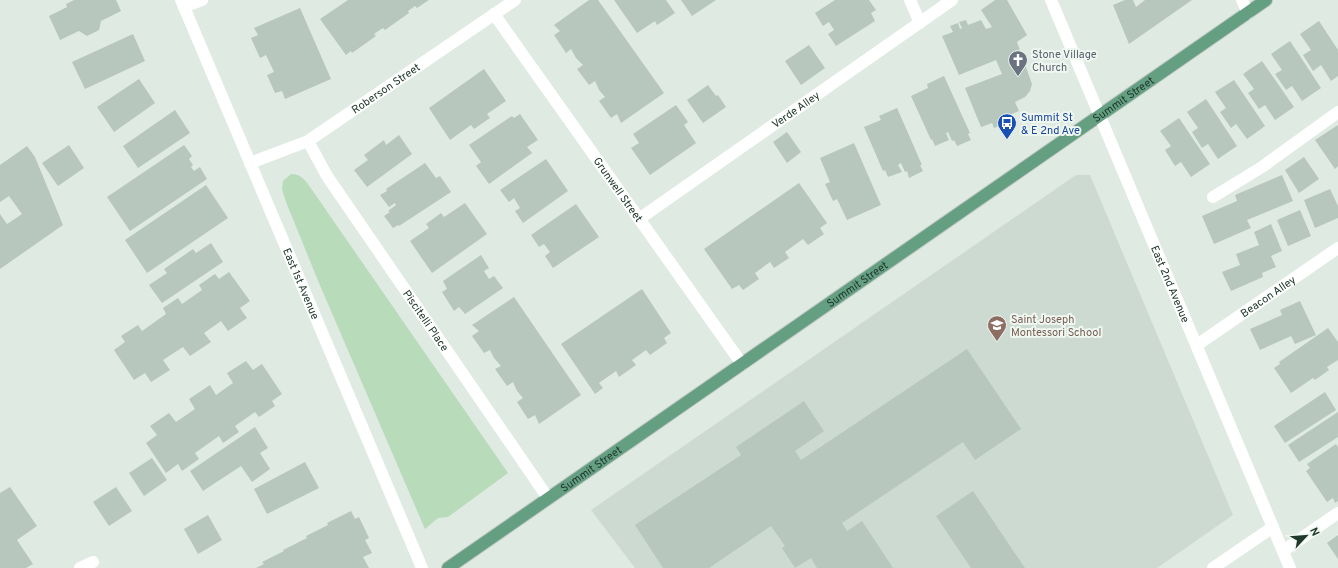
<svg xmlns="http://www.w3.org/2000/svg" width="1338" height="568" viewBox="0 0 1338 568" font-family="Overpass,sans-serif">
<rect width="100%" height="100%" fill="#dfeae2"/>
<!-- built -->
<path fill="#cddad1" d="M1076,175H1090L1233,515L1157,568H635L591,510Z"/>
<!-- green -->
<path fill="#b8dbb9" d="M291,174C301,174 305,180 310,187L508,473L448,517L438,518L425,529L319,283L286,202L282,189L283,181Z"/>
<!-- building -->
<path fill="#b7c7bd" d="M74,0H116L121,11L101,21L99,30L87,36L79,31L60,40L49,16L67,7L66,4Z
M348,0H429L417,8L415,6L408,11L409,13L385,30L383,28L374,34L376,36L352,53L351,51L346,55L320,19Z
M589,0H598L664,93L621,123L617,114L611,118L599,101L605,97L599,90L595,81L589,85L577,69L583,65L576,58L571,49L566,53L554,35L560,31L554,25Z
M614,0H666L675,13L657,25L655,21L637,33Z
M681,0H716L692,16Z
M835,0H869L876,10L871,13L875,21L836,46L828,34L834,30L829,22L823,26L815,13Z
M995,0H1007L1027,35L1017,42L1032,84L1030,91L1025,97L1015,102L1019,111L1007,116L1009,121L1002,124L1000,119L999,120L1001,125L994,128L992,123L981,127L965,88L1002,74L996,60L959,75L942,36L953,32L950,26L958,23L960,29L962,28L959,22L966,20L968,25L981,20L986,29L992,27L981,10Z
M1125,0H1133L1136,7L1145,0H1192L1129,44L1113,5Z
M300,8L331,79L285,99L282,91L275,93L267,75L274,72L266,55L260,58L251,38L258,35L254,28Z
M1319,21L1338,50V76L1331,81L1321,65L1313,71L1303,55L1311,50L1300,34Z
M133,34L145,61L85,89L72,62Z
M1290,41L1321,88L1302,101L1292,86L1286,90L1275,74L1282,70L1271,54Z
M809,45L825,68L801,85L785,61Z
M1262,61L1294,107L1275,120L1265,105L1259,109L1248,93L1254,89L1243,74Z
M484,69L506,101L487,114L490,118L474,129L471,125L450,140L429,108Z
M944,76L970,133L968,134L971,140L957,146L954,140L952,141L948,132L946,133L949,140L935,146L932,139L931,140L911,96L928,88L927,84Z
M139,79L155,103L114,132L97,107Z
M1234,80L1265,126L1247,139L1236,124L1231,128L1220,112L1226,108L1215,92Z
M708,85L716,96L718,95L726,107L703,123L687,100Z
M1206,99L1237,146L1218,159L1208,144L1202,148L1192,132L1198,128L1187,112Z
M676,105L688,122L684,125L696,143L650,175L631,148L639,143L633,134Z
M897,108L922,165H920L923,171L909,178L907,171L905,172L901,163L898,165L902,172L888,177L885,170L883,171L864,127L881,120L879,116Z
M175,110L190,133L138,168L123,146Z
M520,114L538,140L527,147L532,153L489,184L476,166L481,162L469,145L512,116L514,118Z
M1179,118L1210,164L1191,177L1181,162L1175,166L1165,150L1171,146L1160,131Z
M1338,125V166L1335,169L1315,140Z
M787,132L801,152L787,163L773,142Z
M399,135L412,154L367,187L354,170L368,160L364,155L384,140L386,145Z
M854,143L881,205L847,220L837,199L833,201L825,184L830,182L820,158Z
M69,145L84,168L58,186L42,163Z
M184,145L192,156L189,159L193,165L191,167L194,171L200,167L207,179L130,231L107,197Z
M27,146L35,157L63,225L0,269V214L7,224L22,214L9,196L0,202V165Z
M1304,157L1319,179L1299,193L1285,170Z
M546,159L568,191L523,223L515,211L520,208L514,198L509,202L500,190Z
M425,163L436,178L440,176L451,192L399,226L398,225L393,228L384,216L390,212L388,211L396,205L395,203L389,207L380,195L387,191L386,189Z
M1282,175L1293,201L1247,220L1251,228L1214,244L1202,216L1237,201L1235,195Z
M799,183L827,223L820,228L824,234L808,245L803,239L785,252L789,258L774,268L770,262L755,273L759,279L743,290L739,285L732,289L704,249Z
M206,185L228,218L147,273L125,240Z
M1330,189L1338,206V218L1315,228L1304,200Z
M465,203L487,234L432,273L410,241L429,228L426,224L441,213L444,217Z
M576,204L599,237L553,268L545,256L550,252L544,244L539,247L531,235Z
M1300,210L1311,236L1288,246L1277,220Z
M1271,224L1282,251L1271,256L1276,267L1262,273L1263,277L1231,291L1222,272L1240,265L1236,254L1259,245L1254,232Z
M211,243L223,262L162,303L149,285L167,273L164,269L193,249L196,253Z
M481,255L489,268L484,271L489,279L494,276L503,288L465,314L459,307L454,311L442,292L447,289L443,281Z
M229,272L250,301L240,308L247,318L228,331L221,321L204,333L211,342L190,356L183,347L163,360L170,370L151,382L145,373L134,380L114,350L125,342L121,336L138,325L142,331L166,314L163,308L178,298L182,304L202,290L199,285L215,274L219,279Z
M642,289L671,333L664,338L667,343L650,355L646,350L632,360L636,365L619,377L616,371L599,383L603,388L595,394L561,344Z
M514,297L581,395L539,424L535,415L528,419L517,402L523,398L517,391L513,382L507,386L495,369L501,366L494,358L490,350L484,353L472,336L479,331L472,325Z
M1300,301L1316,335L1295,344L1291,336L1260,350L1250,329L1282,315L1280,310Z
M1328,328L1338,342V360L1327,367L1329,370L1315,380L1313,378L1291,393L1274,368L1280,364L1279,362Z
M967,349L1021,429L975,460L963,442L842,523L847,531L862,521L893,568H817L811,558L795,568L782,548L785,546L771,526L709,568H663L635,525L741,455L736,447L804,401L824,431L795,451L801,460Z
M246,361L253,370L262,364L282,394L272,401L275,406L259,417L255,412L235,426L239,432L223,443L219,436L195,453L199,459L182,471L178,464L166,473L146,443L157,435L150,426L169,413L176,422L195,409L189,399L210,385L216,395L233,383L227,373Z
M1325,392L1336,410L1285,443L1274,426Z
M1338,412V437L1299,462L1288,445Z
M255,427L268,448L260,453L270,469L252,482L241,466L203,491L190,471Z
M1336,444L1338,447V501L1335,503L1333,498L1327,502L1306,471L1310,468L1307,464Z
M152,458L167,480L144,496L129,473Z
M305,462L319,488L267,514L254,489Z
M10,487L37,526L17,540L33,564L26,568H0V493Z
M116,487L132,511L109,526L93,502Z
M973,491L1025,568H971L936,516Z
M351,511L355,519L359,517L369,538L365,540L372,553L363,557L369,568H256L264,564L262,562L284,551L283,550L307,538L306,536L328,525L327,523Z
M208,515L222,540L198,554L184,529Z
M1338,535V559L1327,543Z"/>
<g fill="none" stroke-linecap="round" stroke-linejoin="round">
<!-- primary casing -->
<g stroke="#bcc4c0" stroke-width="14">
<g id="primary">
<path id="s8" d="M448,568L1266,0"/>
</g>
</g>
<!-- service -->
<g stroke="#fff" stroke-width="12">
<path d="M1242,0L1248,13"/>
<path d="M184,7L202,0"/>
<path d="M1213,197L1262,167L1338,112"/>
<path id="s1" d="M639,219L952,0"/>
<path id="s2" d="M1197,345L1338,248"/>
<path d="M80,568L93,562"/>
</g>
<!-- minor -->
<g stroke="#fff" stroke-width="12">
<path id="s3" d="M181,0L422,568"/>
<path d="M910,0L920,23"/>
<path id="s4" d="M494,14L742,364"/>
<path id="s5" d="M308,141L327,176L548,498"/>
<path id="s6" d="M250,163L308,141L515,0"/>
<path d="M1283,551L1338,513"/>
<path d="M1213,568L1273,527"/>
</g>
<!-- tertiary -->
<path stroke="#fff" stroke-width="12" id="s7" d="M1051,0L1290,568"/>
<!-- primary -->
<use href="#primary" stroke="#649f82" stroke-width="12"/>
</g>
<!-- icons -->
<defs>
<g id="church-pin" transform="scale(1)"><path d="M0 17L-7.5 6A9.5 9.5 0 1 1 7.5 6Z" fill="#6b7280" stroke="#eff7f1"/><path d="M-1.2-6h2.4v3.5h3.3v2.4h-3.3V6h-2.4V-.1h-3.3v-2.4h3.3Z" fill="#fff"/></g>
<g id="bus-pin" transform="scale(1)"><path d="M0 17L-7.5 6A9.5 9.5 0 1 1 7.5 6Z" fill="#1a4fb4" stroke="#eff7f1"/><path d="M-5-6H5V4H4V6H2V4H-2V6H-4V4H-5ZM-3.5-4V0h7V-4ZM-3.5 1.2v1.5H-2V1.2ZM2 1.2v1.5H3.5V1.2Z" fill="#fff"/></g>
<g id="school-pin" transform="scale(1)"><path d="M0 17L-7.5 6A9.5 9.5 0 1 1 7.5 6Z" fill="#8d6e63" stroke="#eff7f1"/><path d="M0-5L7-2L0 1L-7-2ZM-4 1L0 2.5L4 1V4Q0 6-4 4Z" fill="#fff"/></g>
</defs>
<g fill-rule="evenodd">
<use href="#church-pin" x="1018" y="60"/>
<use href="#bus-pin" x="1007" y="123"/>
<use href="#school-pin" x="997" y="325"/>
</g>
<g text-anchor="middle" stroke-width="4" stroke-linejoin="round" paint-order="stroke">
<!-- worship labels -->
<g font-size="11" fill="#5b616d" stroke="#eff7f1" text-anchor="start">
<text x="1032" y="58">Stone Village<tspan x="1032" dy="13">Church</tspan></text>
</g>
<!-- street labels -->
<g font-size="11" fill="#20392d" stroke="#eff7f1">
<text dy="4" stroke="none"><textPath href="#s6" startOffset="156">Roberson Street</textPath></text>
<text dy="4" stroke="none"><textPath href="#s8" startOffset="822">Summit Street</textPath></text>
<text dy="4" stroke="none"><textPath href="#s1" startOffset="191">Verde Alley</textPath></text>
<text dy="4" stroke="none"><textPath href="#s4" startOffset="215">Grunwell Street</textPath></text>
<text dy="4" stroke="none"><textPath href="#s3" startOffset="308">East 1st Avenue</textPath></text>
<text dy="4" stroke="none"><textPath href="#s8" startOffset="498">Summit Street</textPath></text>
<text dy="4" stroke="none"><textPath href="#s7" startOffset="308">East 2nd Avenue</textPath></text>
<text dy="4" stroke="none"><textPath href="#s2" startOffset="86">Beacon Alley</textPath></text>
<text dy="4" stroke="none"><textPath href="#s5" startOffset="215">Piscitelli Place</textPath></text>
<text dy="4" stroke="none"><textPath href="#s8" startOffset="174">Summit Street</textPath></text>
</g>
<!-- transit labels -->
<g font-size="11" fill="#164399" stroke="#eff7f1" text-anchor="start">
<text x="1021" y="121">Summit St<tspan x="1021" dy="13">&amp; E 2nd Ave</tspan></text>
</g>
<!-- education labels -->
<g font-size="11" fill="#785e54" stroke="#eff7f1" text-anchor="start">
<text x="1011" y="323">Saint Joseph<tspan x="1011" dy="13">Montessori School</tspan></text>
</g>
</g>
<!-- north arrow -->
<g transform="translate(1306 536) rotate(64)" stroke="#eff7f1" stroke-width="3" paint-order="stroke">
<path d="M0-3L7 15L0 10L-7 15Z" fill="#20392d"/>
<text y="-6" font-size="11" font-weight="bold" text-anchor="middle" fill="#20392d">N</text>
</g>
</svg>
